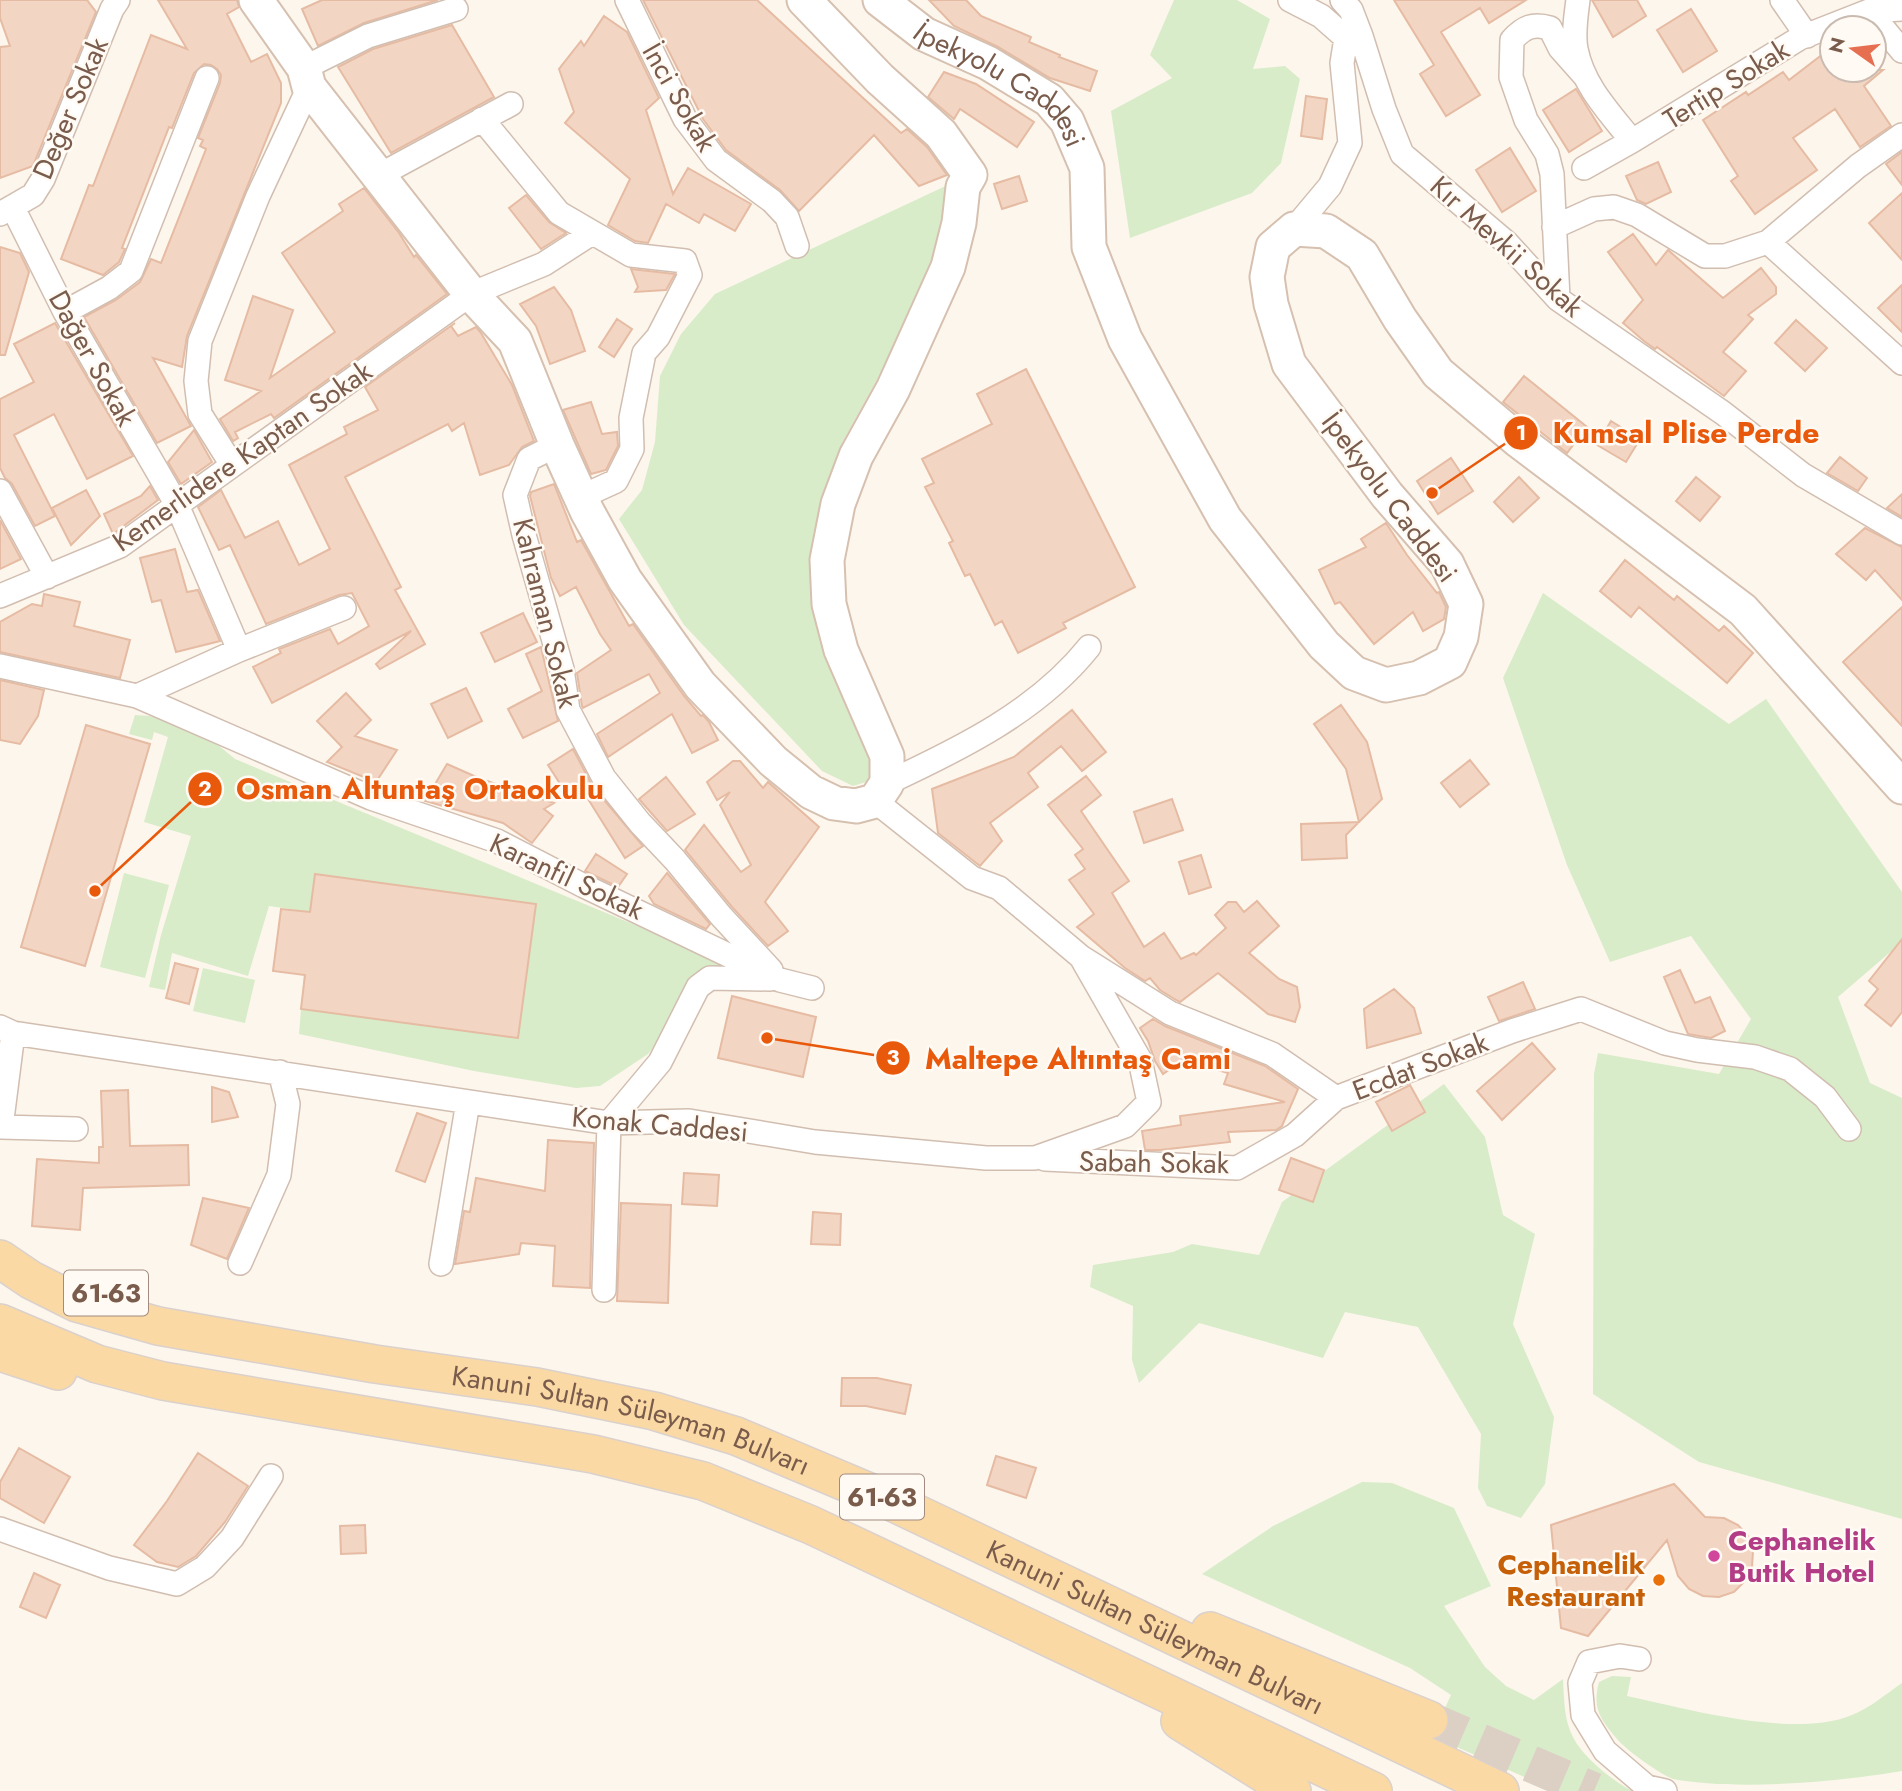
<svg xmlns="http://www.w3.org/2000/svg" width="1902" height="1791" viewBox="0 0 1902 1791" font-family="Jost,sans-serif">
<rect width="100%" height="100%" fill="#fdf6ec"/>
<!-- green -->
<path fill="#d8ecc9" d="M1174,0H1237L1270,19L1253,69L1285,66L1300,79L1281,163L1252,193L1130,238L1111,111L1172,78L1150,55Z
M952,183L950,226L922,298L842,443L815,540L818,611L840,691L878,759L869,781L853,786L822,771L684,625L619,519L642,490L655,442L660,376L681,334L715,294Z
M1543,593L1729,724L1766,699L1902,892V942L1838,997L1870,1083L1902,1098V1519L1699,1462L1593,1394L1594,1074L1598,1053L1719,1074L1751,1019L1691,936L1610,962L1567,865L1503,678Z
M135,715L149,716L201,731L235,759L734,966L662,1036L648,1054L600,1086L576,1088L474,1071L299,1034L309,912L269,906L248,976L172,953L165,990L149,987L161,935L191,836L144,822L168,737L154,732L152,740L129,734Z
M124,873L169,885L145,978L100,967Z
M203,968L255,980L245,1023L193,1011Z
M1444,1084L1485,1137L1503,1215L1535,1234L1513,1324L1554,1417L1545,1484L1521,1518L1487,1506L1478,1488L1481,1434L1418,1327L1345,1312L1323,1358L1199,1323L1139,1383L1132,1360L1133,1306L1090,1287L1093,1265L1173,1252L1192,1244L1259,1255L1282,1202Z
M1362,1482L1392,1483L1454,1508L1491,1586L1444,1606L1485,1667L1506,1686L1534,1700L1563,1679C1564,1699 1564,1722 1574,1739C1584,1758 1613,1781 1632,1791H1556L1432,1736L1451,1695L1410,1668L1202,1574L1273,1526Z
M1612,1676L1631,1677L1627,1696C1688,1709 1794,1739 1852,1715C1870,1708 1886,1694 1902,1683V1771C1837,1782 1736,1791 1673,1779C1660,1774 1626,1750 1617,1739C1600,1719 1592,1708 1599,1682Z"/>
<!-- building -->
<path fill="#f3d5c3" stroke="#e6bba3" stroke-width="2" d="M0,0H87L96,12L33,166L0,178V47L10,46L0,18Z
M158,0H237L239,7L227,14L251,62L267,54L281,83V103L187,336L182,367L153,358L191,426L157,443L84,317L116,300L140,282L151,259L161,263L206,149L200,146L203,140L198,138L220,83L221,75L217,69L211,65L204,64L194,73L172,128L169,127L122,248L125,249L119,262L103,275L61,259L89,185L93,186L151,35L187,49Z
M322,0H438L364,23L318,46L302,9Z
M643,0H757L901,133L907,129L927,147L947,175L919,186L874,135L799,211L780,190L726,150L703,119Z
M929,0H966L981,16L1031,37L1029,42L1060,55L1059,57L1097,71L1090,91L1050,78L998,47L954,26Z
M1394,0H1526L1489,23L1480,8L1441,32L1480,95L1446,116L1420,74L1434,65Z
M1592,0H1637L1646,16L1613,37Z
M1691,9L1717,51L1683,72L1657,30Z
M604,16L627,32L659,98L646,110L673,194L688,168L751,204L735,231L704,214L699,223L666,204L648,243L635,241L608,225L630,179L565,123L574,112L559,69L581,41L584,46Z
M452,25L494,97L391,153L338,67L373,49Z
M1832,47V70H1883L1864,86L1891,126L1860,147L1835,109L1793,138L1817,170L1755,214L1731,181L1738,176L1703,120L1746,92L1748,95L1783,72L1789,80Z
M944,72L976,84L1034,122L1017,147L960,109L954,119L928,97Z
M1576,89L1602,131L1569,152L1543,110Z
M1306,96L1327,99L1322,139L1301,136Z
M1510,148L1536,191L1502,212L1476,170Z
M1902,152V185L1886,164Z
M1658,162L1671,192L1646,204L1637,200L1626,176Z
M1019,176L1027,201L1002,209L994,184Z
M364,188L399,233L414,257L416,255L447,294L274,418L271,414L235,432L238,438L233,441L220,419L261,391L225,380L253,296L293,310L270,378L335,332L282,253L343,211L339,204Z
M1902,193V260L1869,223Z
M526,195L549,222L566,233L541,249L509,208Z
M1633,234L1656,265L1668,250L1723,298L1761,268L1776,287V294L1748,315L1753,319L1723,352L1746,371L1724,396L1657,347L1655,349L1644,341L1623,323L1643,300L1608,252Z
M0,247L20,253L29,272L5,355H0Z
M631,269L675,274L666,290L635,292L638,287Z
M1902,285V332L1878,308Z
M554,287L571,310L585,351L550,364L536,326L520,304Z
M617,319L632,329L614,357L599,347Z
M1796,320L1827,348L1805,371L1775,343Z
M55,323L133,456L87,479L54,414L14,435L55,516L35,526L12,484L5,478L0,468V399L34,382L14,344Z
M455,323L451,326L458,336L476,327L481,333L512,385L534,441L522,447L509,465L480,475L464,423L452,431L448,424L345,477L401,587L395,590L425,644L380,669L376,664L411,631L272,703L253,667L281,653L279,649L330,629L338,644L369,626L352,593L339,595L266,624L230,545L219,550L198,507L221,490L245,538L278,521L299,565L330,549L289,465L347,434L344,427L378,410L365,387Z
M1026,369L1135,587L1063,623L1066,628L1018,653L1002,621L995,625L970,574L965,576L949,543L953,541L925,487L934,483L922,459L992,424L977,394Z
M1524,376L1587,427L1567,453L1503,402Z
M591,402L602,434L617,432L618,446L606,470L591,474L563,410Z
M1611,421L1640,439L1626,462L1597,445Z
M194,430L212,462L181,484L168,462Z
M1840,457L1867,478L1858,491L1827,473Z
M1451,458L1473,491L1438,514L1417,481Z
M1519,477L1539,498L1513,522L1494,502Z
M1696,477L1720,497L1700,521L1676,501Z
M554,484L577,542L581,540L629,626L633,624L684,696L701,716L703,715L709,722L718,740L692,753L672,714L608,757L597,734L660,693L649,674L583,708L582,706L577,673L611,650L600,634L576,587L560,596L551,578L530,496L531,492Z
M150,486L158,500L113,534L104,514L141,496Z
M86,490L100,516L71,545L52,508Z
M1902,494V517L1887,508Z
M0,520L21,559L0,569Z
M1386,523L1407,555L1437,593L1439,592L1446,607L1444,619L1423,631L1413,612L1374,644L1340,602L1335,604L1319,570L1366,547L1361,539Z
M1865,528L1902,547V600L1875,570L1866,580L1836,554Z
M175,549L187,592L198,590L220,641L176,652L161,600L152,602L140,558Z
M1625,560L1674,600L1677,596L1719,631L1724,626L1753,653L1727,683L1639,607L1631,617L1600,591Z
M44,594L80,602L74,626L130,640L120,678L0,652V622L32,604L42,606Z
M1902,607V726L1843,662Z
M523,613L537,642L495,662L481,633Z
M541,647L558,721L523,738L508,709L542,691L526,654Z
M0,680L44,690L38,716L20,744L0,740Z
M466,688L482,721L448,738L431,704Z
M346,693L371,720L355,736L397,750L376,782L327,762L342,747L317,721Z
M1341,705L1367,742L1382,799L1346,835L1347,858L1302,860L1301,824L1359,822L1346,769L1314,724Z
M1072,710L1106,752L1082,771L1061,746L1028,773L1038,787L990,823L1002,841L980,866L938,833L932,789L1014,757Z
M86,725L150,744L85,966L21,947Z
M573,749L593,787L643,846L625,858L578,783L568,796L548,765Z
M1470,760L1489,784L1460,807L1441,783Z
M733,761H740L763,788L768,782L819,827L765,902L788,931L768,946L732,907L685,850L704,825L741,872L751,865L720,805L730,792L717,800L707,782Z
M447,764L481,779L554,803L544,809L553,816L532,843L503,823L425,801Z
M1086,776L1101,795L1081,811L1129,881L1112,893L1144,947L1164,933L1181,959L1194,953L1196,955L1226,928L1215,915L1228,902H1236L1244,912L1257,901L1279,926L1249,953L1279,979L1297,987L1300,1007L1295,1022L1268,1014L1218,973L1180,1002L1176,1000L1160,990L1150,978L1145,981L1125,968L1077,927L1094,914L1069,880L1085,869L1075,855L1083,849L1048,805Z
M666,777L695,814L667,831L639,799Z
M1172,799L1183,830L1144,843L1134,812Z
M596,854L627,874L618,887L585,871Z
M1201,855L1211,887L1189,894L1179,862Z
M667,873L710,924L706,929L654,904L649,896Z
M315,874L536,904L518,1038L301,1009L305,975L273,971L281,909L310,912Z
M1902,939V1012L1891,1026L1865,1005L1878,989L1869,981Z
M175,963L198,969L189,1004L166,998Z
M1680,970L1695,1003L1710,997L1725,1031L1711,1038L1688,1034L1664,977Z
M1523,982L1535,1009L1499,1021L1488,997Z
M1394,989L1414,1008L1421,1033L1367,1048L1364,1009Z
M732,996L816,1017L803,1077L718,1058Z
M1153,1019L1165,1026L1265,1066L1298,1089L1282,1126L1276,1130L1228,1132L1230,1142L1160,1150H1145L1142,1131L1181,1125L1180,1116L1285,1102L1224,1084L1228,1073L1183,1060L1163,1074L1155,1061L1148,1041L1140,1028Z
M1532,1043L1555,1069L1502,1120L1477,1091Z
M1410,1085L1425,1112L1392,1131L1376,1102Z
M212,1087L229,1092L238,1117L212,1122Z
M128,1090L130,1146L188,1145L189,1185L83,1188L80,1230L32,1226L37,1159L99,1163V1147H103L101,1091Z
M417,1113L446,1123L425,1182L396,1171Z
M548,1140L594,1143L590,1288L553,1286L555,1246L521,1243L519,1254L455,1264L464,1211L470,1212L476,1178L545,1191Z
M1291,1158L1324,1170L1313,1202L1279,1190Z
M684,1173L719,1175L717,1206L682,1204Z
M203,1198L249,1208L227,1259L191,1245Z
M621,1203L671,1205L668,1303L617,1301Z
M813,1212L841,1214L840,1245L811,1244Z
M842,1378H877L911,1385L905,1414L866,1406H841Z
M19,1448L70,1477L44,1523L0,1498V1482Z
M198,1453L248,1486L225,1522L196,1556L178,1567L157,1562L134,1545L167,1501Z
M996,1456L1036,1468L1026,1498L987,1485Z
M1674,1484L1705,1517L1724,1518L1738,1525L1748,1536L1753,1551L1752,1567L1745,1581L1734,1592L1719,1597L1703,1596L1689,1589L1678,1576L1667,1540L1588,1636L1561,1628L1551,1525Z
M365,1525L366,1553L341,1554L340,1526Z
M34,1573L60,1585L46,1618L20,1607Z"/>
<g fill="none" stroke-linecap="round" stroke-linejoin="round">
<!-- primary-tunnel -->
<path stroke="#dcd0c4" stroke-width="37" stroke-dasharray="37 18" stroke-linecap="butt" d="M1429,1720L1594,1791"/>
<!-- street casing -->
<g stroke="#d1beb0" stroke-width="26">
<path id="street" d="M627,0L685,119L716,160L772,201L787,217L797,246
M1290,0L1321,16L1346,38
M1342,0L1351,10L1361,36
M1578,0C1576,15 1573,34 1576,49C1583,86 1610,113 1632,141
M1782,0L1807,36
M1869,11L1902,51
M304,68L368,36L456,9
M482,119L559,213L631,255L685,261L690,275L658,337L644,353L631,418L632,449L616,481L581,497
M1584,168L1632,141L1800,38L1869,11L1902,9
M378,176L511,104
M13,208L65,312L177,505L239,650
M0,214L33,195L43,179L112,9L118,0
M1554,227L1594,209L1614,207L1637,215L1705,256H1725L1768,242L1858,166L1902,135
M1294,229L1330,186L1350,143L1342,63L1346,38L1361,36L1384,109L1402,154L1507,243L1558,299L1723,413L1803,475L1902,533
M1768,242L1902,363
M1558,299L1552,174L1547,154L1526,120L1511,77L1512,40C1524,27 1533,23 1550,28L1560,48L1584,75
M65,312L109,288L131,271L207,78
M557,445L529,459L515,495L524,535L562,669L568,710L604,778L640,823L675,860L721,916L771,970
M232,465L200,414L196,381L200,341L258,196L309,87
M0,491L47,577
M0,596L120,546L471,294L544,264L592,233
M0,666L137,696L371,798L497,841L584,886L780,980L812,988
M137,696L239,650L344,608
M887,783C960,749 1038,711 1089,647
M875,801L972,878L999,888L1081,957L1170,1013L1272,1054L1336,1098
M0,1027L13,1033L609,1123L689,1121L815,1142L986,1158H1035L1125,1126L1149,1102L1140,1060L1081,957
M13,1033L1,1127L76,1129
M1045,1159L1237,1168L1295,1135L1336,1098L1512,1031L1581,1009L1665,1043L1697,1050L1755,1057L1790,1069L1825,1097L1849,1129
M240,1263L279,1175L288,1104L280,1072
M441,1264L468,1102
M604,1290L609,1123L660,1062L698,987L710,978L770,979
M0,1529L109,1568L177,1584L205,1567L232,1538L271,1476
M1639,1659L1620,1656L1589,1662L1580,1683L1583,1715L1605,1751L1647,1787L1665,1791"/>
</g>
<!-- secondary casing -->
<g stroke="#d6c0b0" stroke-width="37">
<g id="secondary">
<path d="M256,0L304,68L309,87L471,294L515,341L557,445L587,511L625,580L700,685L773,761L811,792L834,803L856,806L875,801L887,783V756L841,650L829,604L827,560L838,504L856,456L893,389L948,267L959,223L963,187L970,175L941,134L880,79L804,0"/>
<path id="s1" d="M880,0L924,34L988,63L1049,100L1067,121L1087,168L1089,247L1125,339L1225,519L1324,645L1354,673L1386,685L1419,678L1450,662L1461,637L1466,604L1447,564L1387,495L1289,364L1271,304L1267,277L1273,247L1294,229L1326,231L1362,255L1400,319L1438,373L1519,441L1743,610L1902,787"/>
</g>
</g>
<!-- primary casing -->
<g stroke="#dad1cd" stroke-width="40">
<g id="primary">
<path id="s2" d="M0,1259L31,1280L77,1303L158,1326L375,1364L537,1387L654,1411L736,1436L888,1500L1500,1791"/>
<path d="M0,1323L97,1364L163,1381L593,1454L703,1481L811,1525L1373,1791"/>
<path d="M0,1352L58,1371"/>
<path d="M1210,1631L1429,1720"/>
<path d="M1180,1721L1292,1791"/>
</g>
</g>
<!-- street -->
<use href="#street" stroke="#fff" stroke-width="23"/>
<!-- secondary -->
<use href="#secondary" stroke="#fff" stroke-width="33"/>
<!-- primary -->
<use href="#primary" stroke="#fbd9a5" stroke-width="37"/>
</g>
<!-- markers -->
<circle fill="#d1479c" stroke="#fffaf3" stroke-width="2.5" cx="1714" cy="1556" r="7"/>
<circle fill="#e8710a" stroke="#fffaf3" stroke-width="2.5" cx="1659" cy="1580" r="7"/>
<g text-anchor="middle" stroke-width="5" stroke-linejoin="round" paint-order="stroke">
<!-- shield labels -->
<g fill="#fffaf3" stroke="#a28b7f" stroke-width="2">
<rect x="64" y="1270.5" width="84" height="45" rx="5"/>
<rect x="840" y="1474.5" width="84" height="45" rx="5"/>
</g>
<g font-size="26" font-weight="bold" fill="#7a5c4d">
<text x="106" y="1302">61-63</text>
<text x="882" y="1506">61-63</text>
</g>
<!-- street labels -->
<g font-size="28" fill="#7a5c4d" stroke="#fffaf3">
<text transform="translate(1726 84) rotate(-32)" y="10">Tertip Sokak</text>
<text dy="10" stroke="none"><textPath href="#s1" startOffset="149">İpekyolu Caddesi</textPath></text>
<text transform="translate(680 97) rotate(60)" y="10">İnci Sokak</text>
<text transform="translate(70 108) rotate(-67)" y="10">Değer Sokak</text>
<text transform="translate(1507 246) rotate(42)" y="10">Kır Mevkii Sokak</text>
<text transform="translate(93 358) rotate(61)" y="10">Dağer Sokak</text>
<text transform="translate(242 456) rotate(-35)" y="10">Kemerlidere Kaptan Sokak</text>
<text transform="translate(1390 497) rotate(53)" y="10">İpekyolu Caddesi</text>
<text transform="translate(546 613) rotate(76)" y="10">Kahraman Sokak</text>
<text transform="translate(567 876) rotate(25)" y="10">Karanfil Sokak</text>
<text transform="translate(1420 1066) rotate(-21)" y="10">Ecdat Sokak</text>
<text transform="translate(660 1124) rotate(5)" y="10">Konak Caddesi</text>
<text transform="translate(1154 1162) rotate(1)" y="10">Sabah Sokak</text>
<text dy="10" stroke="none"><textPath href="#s2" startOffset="656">Kanuni Sultan Süleyman Bulvarı</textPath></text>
<text dy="10" stroke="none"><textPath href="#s2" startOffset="1223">Kanuni Sultan Süleyman Bulvarı</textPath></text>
</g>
<!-- hotel labels -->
<g font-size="28" font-weight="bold" fill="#b23c85" stroke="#fffaf3" text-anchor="start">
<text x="1728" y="1550">Cephanelik<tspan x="1728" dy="32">Butik Hotel</tspan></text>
</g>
<!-- food labels -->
<g font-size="28" font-weight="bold" fill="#c56008" stroke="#fffaf3" text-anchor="end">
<text x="1645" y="1574">Cephanelik<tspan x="1645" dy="32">Restaurant</tspan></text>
</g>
</g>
<!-- callouts -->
<path fill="none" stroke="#e8590c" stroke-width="2.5" d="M1432 493L1521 433M95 891L205 789M767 1038L893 1058"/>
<g fill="#e8590c" stroke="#fffaf3" stroke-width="2.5">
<circle cx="1432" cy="493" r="7"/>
<circle cx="95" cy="891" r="7"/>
<circle cx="767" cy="1038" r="7"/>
<circle cx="1521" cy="433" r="18"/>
<circle cx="205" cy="789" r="18"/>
<circle cx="893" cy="1058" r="18"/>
</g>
<g font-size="21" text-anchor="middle" font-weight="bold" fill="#fff">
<text x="1521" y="440">1</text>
<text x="205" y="796">2</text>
<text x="893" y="1065">3</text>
</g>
<g font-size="30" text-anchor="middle" font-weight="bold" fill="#e8590c" stroke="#fffaf3" stroke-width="5" stroke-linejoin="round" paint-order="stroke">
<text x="1686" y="443">Kumsal Plise Perde</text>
<text x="420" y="799">Osman Altuntaş Ortaokulu</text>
<text x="1078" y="1069">Maltepe Altıntaş Cami</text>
</g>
<!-- north arrow -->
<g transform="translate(1853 49) rotate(284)"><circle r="33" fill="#fffaf3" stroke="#cabbb1" stroke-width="2"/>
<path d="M0-5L12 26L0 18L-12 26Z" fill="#e76f51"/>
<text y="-10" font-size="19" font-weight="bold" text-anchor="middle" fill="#7a5c4d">N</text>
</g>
</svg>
